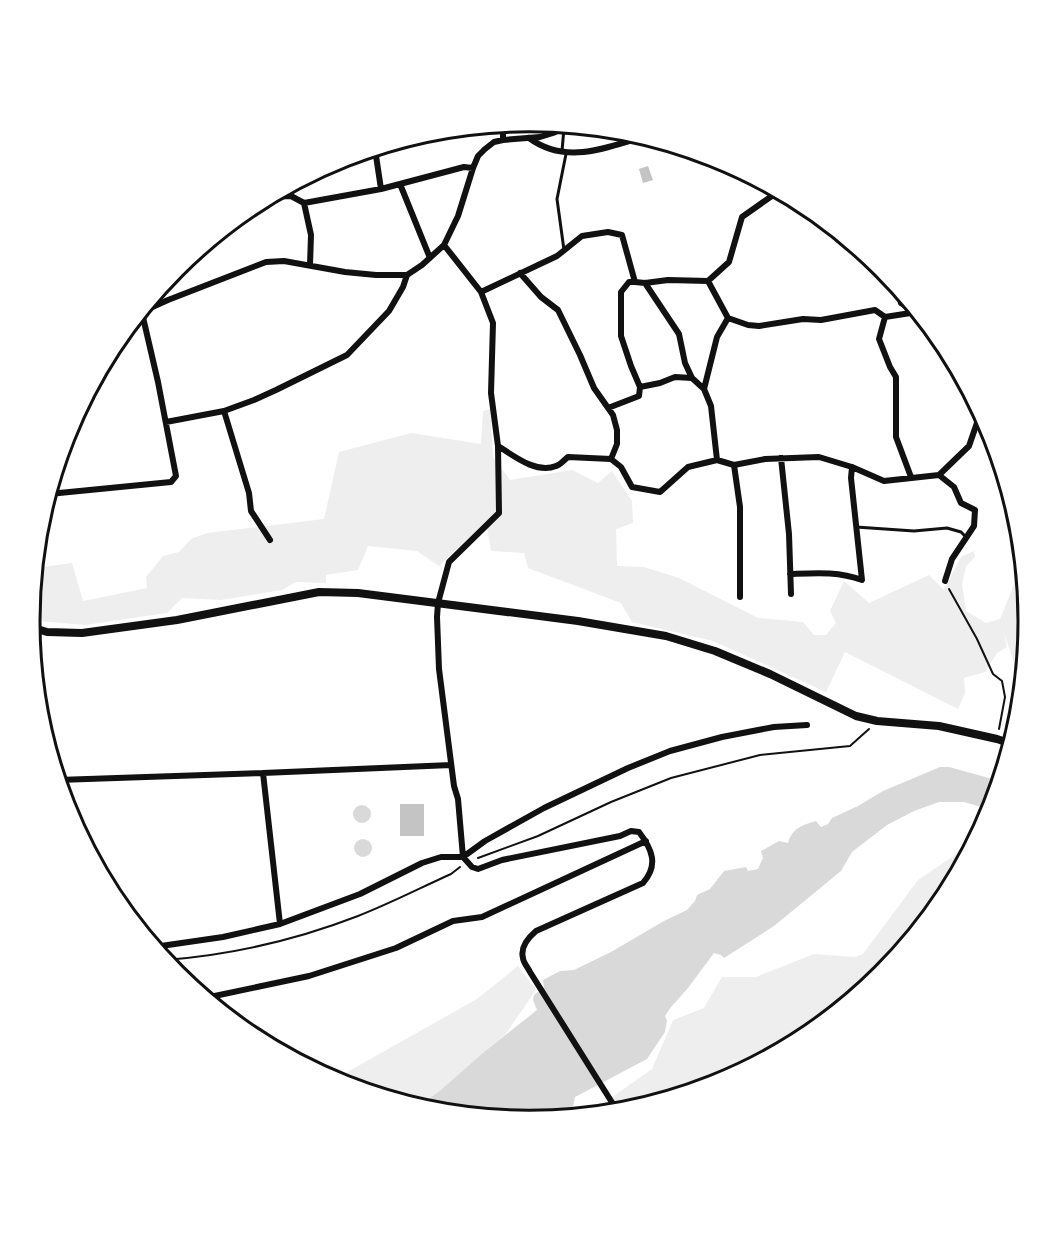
<svg xmlns="http://www.w3.org/2000/svg" width="1059" height="1243" viewBox="0 0 1059 1243" font-family="'Asap Condensed',sans-serif">
<rect width="100%" height="100%" fill="#fff"/>
<!-- green -->
<path fill="#eee" d="M490,409L493,457L510,480L572,470L598,483L612,471L632,501L633,523L616,529L617,566L644,567L679,578L758,618L803,622L814,635H826L836,623L830,611L844,581L869,603L929,575L944,590L961,557L974,551L975,557L966,566L962,584L966,611L986,623L1000,619L1023,562L1029,621L1022,687L1004,633L1007,647L997,653L985,672L964,678L965,693L958,709L845,652L826,692L713,641L632,622L621,603L528,568L524,553L491,551L486,521L439,566L417,551L368,546L358,570L326,575V583L296,582L282,590L221,600L182,598L167,613L85,625L38,621L35,598L32,596L35,568L72,563L83,601L147,588L146,577L163,556L179,552L191,539L207,533L324,519L339,452L411,433L481,444L483,411Z
M986,823L945,899L882,975L807,1037L720,1083L627,1111L587,1115L652,1069L673,1020L704,1008L722,977H756L814,954L855,957L863,954L918,880L955,855L977,827Z
M518,966L536,990L505,1035L442,1089L418,1107L333,1080L477,999Z"/>
<!-- water -->
<path fill="#d9d9d9" d="M940,767H949L1000,781L992,810L964,802H939L914,811L887,825L852,852L841,871L774,926L724,958L721,955L714,953L688,988L671,1007L665,1016L667,1021L665,1032L647,1059L575,1097L573,1107L554,1119L541,1120L539,1118L536,1120L529,1121L432,1111L418,1107L442,1089L483,1053L537,1010L533,1000L534,995L544,987L543,980L560,971L574,970L611,952L664,921L687,910L695,901L697,895L710,889L724,871L746,867L748,871L758,869L763,858L761,851L779,841L788,843C792,828 803,825 816,821L821,827L828,824L832,818L858,806L883,791Z
M353 814a9 9 0 1 1 18 0a9 9 0 1 1-18 0Z
M354 848a9 9 0 1 1 18 0a9 9 0 1 1-18 0Z"/>
<!-- building -->
<path fill="#c4c4c4" d="M648,166L653,180L643,183L639,169Z
M400,804H424V836H400Z"/>
<g fill="none" stroke-linecap="round" stroke-linejoin="round">
<!-- path -->
<path stroke="#111" stroke-width="2" d="M168,278V291
M949,589L977,639L993,674L1002,681L1005,697L999,729
M38,638L55,771
M36,681H42
M478,858L538,836L611,802L671,778L760,755L850,746L869,729
M165,960C230,955 296,940 358,916C389,904 420,888 451,874L460,867"/>
<!-- service -->
<path stroke="#111" stroke-width="3" d="M562,151L564,128
M564,250L557,199L566,154
M856,527L914,531L947,528L961,532L966,537"/>
<!-- minor -->
<path stroke="#111" stroke-width="6" d="M503,125V140
M529,138C566,165 604,148 643,137
M375,149L381,189
M400,184L430,258
M270,197L291,196L304,203L381,189L464,167L473,168
M304,203L311,235L310,265
M444,245L481,292L493,323L491,393L498,446C514,456 536,474 556,466C560,465 564,460 568,457L611,459L621,467L632,487L660,492L688,467L717,460L734,465L765,459L819,457L852,467L884,481L939,475L954,487L961,503L975,510L974,526L952,559L945,581
M520,273L541,297L558,310L580,355L594,388L613,415L617,430V444L611,459
M708,281L728,318L748,325L759,326L803,319L821,320L875,310L885,317
M645,283L679,334L685,363L692,378L704,389L711,406L717,460
M897,286L901,303L918,312
M481,292L557,256L582,236L608,232L622,235L635,282L645,283L668,280L708,281L729,262L742,217L779,191
M139,313L168,300L266,262L284,261L345,272L376,275H407L422,265L444,245L458,216L473,168L478,156L485,149L494,142L503,140L540,137L553,133L560,130L564,125
M640,387L660,383L675,377L692,378
M704,389L717,337L728,318
M608,408L639,396L640,387L631,366L621,336V292L629,282H635
M224,411L249,493L251,511L270,540
M166,422L224,411L254,400L276,390L347,355L389,311L403,287L407,275
M498,446L499,513L449,562L438,603L437,617L439,669L454,786L458,799L463,857L472,867L478,869L502,860L620,836L631,831L639,832C652,849 659,865 643,883L536,931C529,937 520,947 523,958C523,962 528,968 530,972L618,1112
M781,458L789,534L791,594
M734,465L740,507V597
M939,475L969,446L979,417L982,414
M911,477L896,437V377L890,367L879,339L885,317L917,312
M49,494L171,482L176,476L158,382L142,313
M790,574C815,573 838,571 862,580L851,478L852,467
M263,773L280,924
M58,780L263,773L451,765
M154,947L223,937L280,924L360,894L422,863L441,857H463L485,841L544,808L628,768L670,751L722,737L774,727L807,725
M205,998L309,976L396,948L453,921L482,917L646,841"/>
<!-- secondary -->
<path stroke="#111" stroke-width="8" d="M30,625L37,629L47,632L82,633L177,620L319,592L358,593L578,621L666,636L715,651L770,674L856,716L877,721L939,726L997,739L1012,744"/>
</g>
<!-- crop -->
<path d="M0 0H1059V1243H0ZM40 621a489 489 0 1 1 978 0a489 489 0 1 1-978 0Z" fill="#fff" fill-rule="evenodd"/>
<path fill="none" stroke="#111" stroke-width="3" d="M40 621a489 489 0 1 1 978 0a489 489 0 1 1-978 0Z"/>
</svg>
